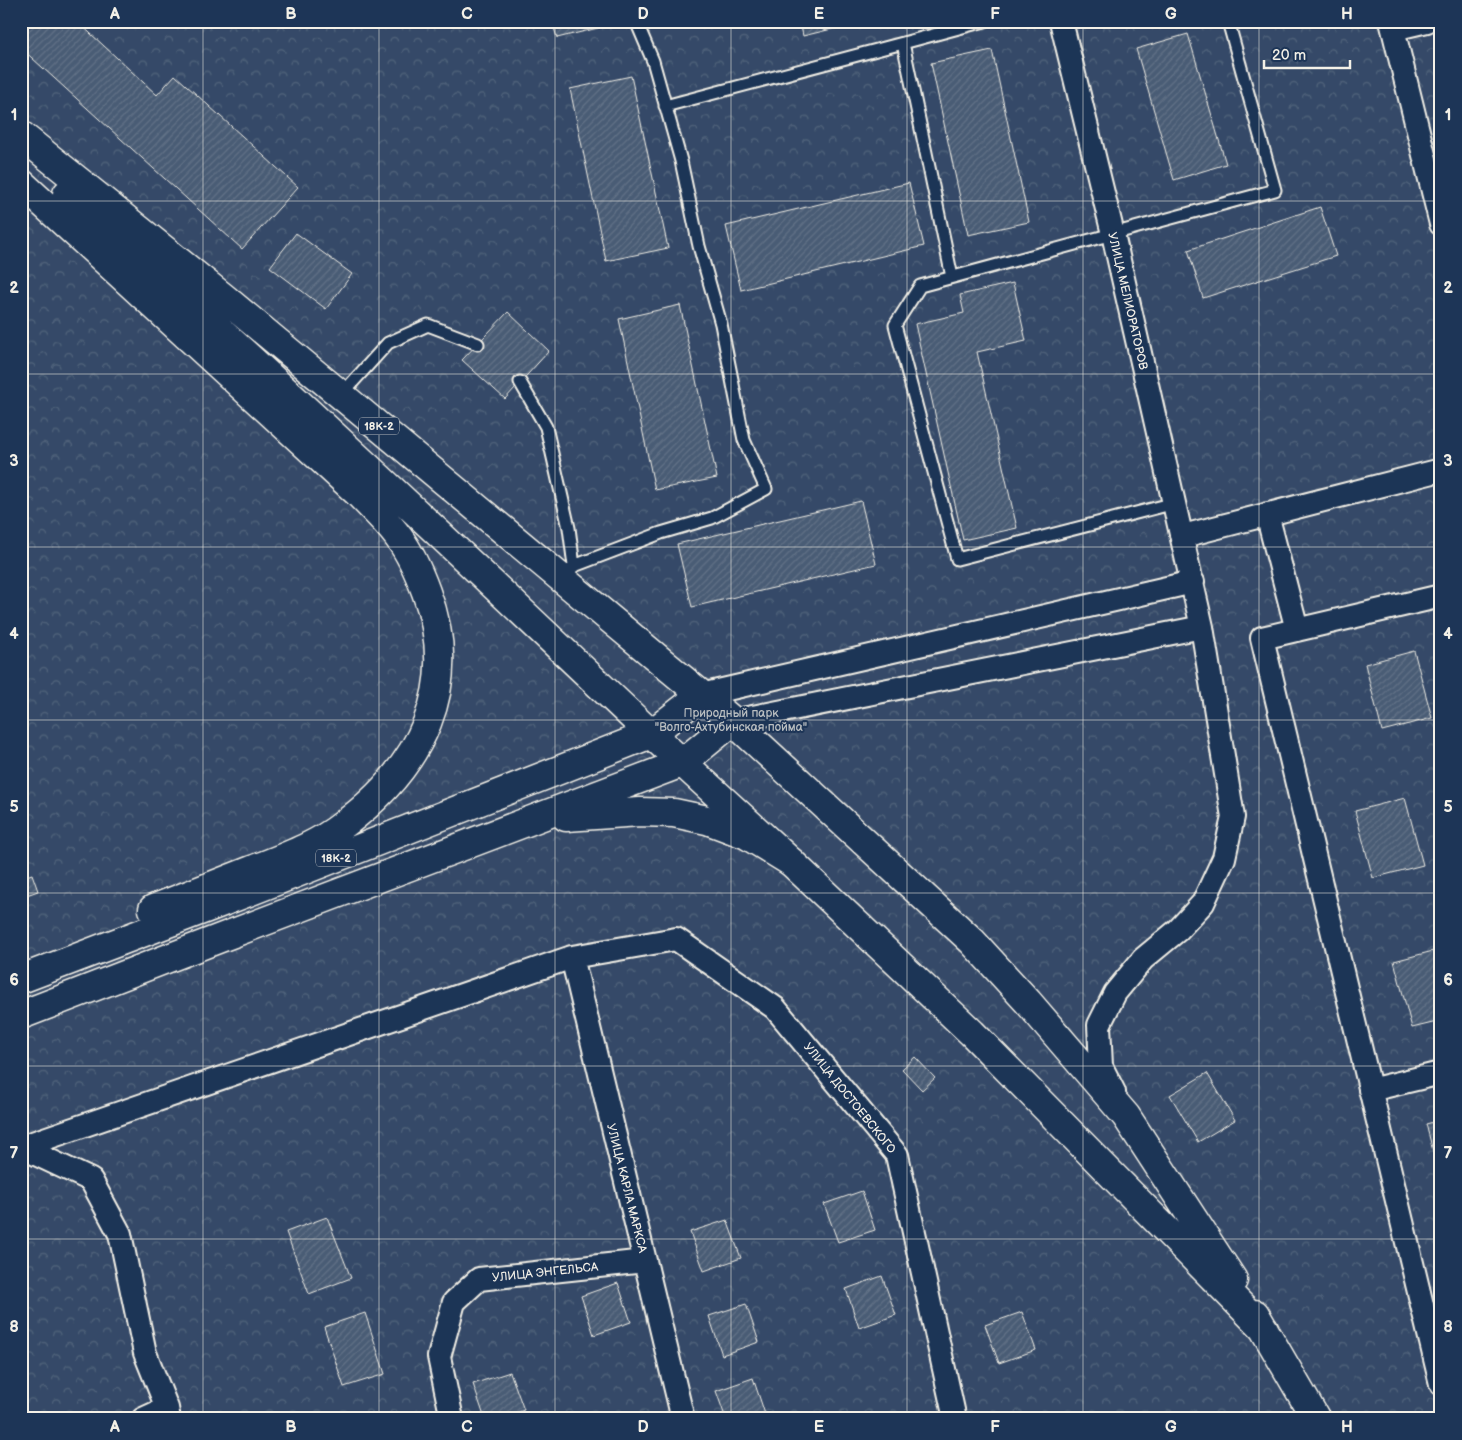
<svg xmlns="http://www.w3.org/2000/svg" width="1462" height="1440" viewBox="0 0 1462 1440" font-family="'Balsamiq Sans',sans-serif">
<defs>
<pattern id="park-crowns" width="20" height="18" patternUnits="userSpaceOnUse" patternTransform="scale(1.25)"><rect width="20" height="18" fill="#354a67"/><path d="M2 6a3 3 0 1 1 6 0M12 15a3 3 0 1 1 6 0" fill="none" stroke="#53657d"/></pattern>
<pattern id="building-hatch" width="6" height="6" patternUnits="userSpaceOnUse" patternTransform="scale(1.25)"><rect width="6" height="6" fill="#485b74"/><path d="M-1 1l2-2M0 6l6-6M5 7l2-2" fill="none" stroke="#637388"/></pattern>
</defs>
<rect width="100%" height="100%" fill="#1d3557"/>
<filter id="ink" filterUnits="userSpaceOnUse"><feTurbulence type="fractalNoise" baseFrequency=".02" numOctaves="2"/><feDisplacementMap in="SourceGraphic" scale="10" xChannelSelector="R" yChannelSelector="G"/><feConvolveMatrix kernelMatrix="1 2 1 2 8 2 1 2 1" color-interpolation-filters="sRGB"/></filter>
<g filter="url(#ink)">
<!-- park -->
<path fill="url(#park-crowns)" stroke="#949ea8" d="M21,21H1441V1419H21Z"/>
<!-- building -->
<path fill="url(#building-hatch)" stroke="#f4f1e8" d="M21,21H77L157,95L175,75L298,187L242,249L21,48Z
M552,21H596L598,28L557,38Z
M800,21H865L803,36Z
M1188,34L1226,164L1174,180L1136,49Z
M992,50L1029,222L968,235L931,63Z
M631,76L668,248L606,261L570,89Z
M909,183L924,246L741,290L726,226Z
M1320,207L1336,256L1203,298L1188,250Z
M296,233L352,274L326,309L270,267Z
M1013,283L1026,341L977,352L1017,528L963,540L915,324L964,313L960,295Z
M680,305L717,478L655,490L619,319Z
M508,312L549,351L505,399L462,360Z
M861,501L876,564L692,607L677,544Z
M1414,651L1432,718L1382,731L1365,664Z
M1405,798L1423,865L1373,878L1355,811Z
M32,874L38,891L21,897V878Z
M1441,949V1021L1412,1028L1394,961Z
M915,1057L935,1078L922,1090L902,1069Z
M1207,1073L1235,1120L1198,1142L1170,1095Z
M1441,1120V1182L1426,1124Z
M862,1191L875,1230L838,1242L824,1204Z
M327,1217L351,1278L309,1294L286,1232Z
M727,1220L741,1258L704,1271L690,1232Z
M882,1276L896,1315L859,1328L846,1289Z
M618,1283L631,1322L594,1335L581,1296Z
M746,1304L759,1342L722,1355L709,1316Z
M1022,1312L1036,1350L999,1363L985,1325Z
M365,1313L385,1374L344,1387L324,1327Z
M510,1372L524,1410L499,1419H485L473,1384Z
M753,1378L766,1417L760,1419H726L716,1391Z"/>
<g fill="none" stroke-linecap="round" stroke-linejoin="round">
<!-- service casing -->
<g stroke="#f4f1e8" stroke-width="15">
<path id="service" d="M665,106L903,43
M952,277L903,43L985,21
M520,382L546,427L569,528L574,566
M341,395L388,343L428,325L478,344
M1175,503L957,559L895,325L920,286L1275,190L1228,21
M562,579L574,566L661,533L712,518L766,489L744,440L721,324L699,246L681,161L653,61L636,21"/>
</g>
<!-- minor casing -->
<g stroke="#f4f1e8" stroke-width="26">
<path id="minor" d="M1061,21L1113,234L1202,627L1233,817L1224,858L1203,903L1178,930L1143,959L1115,993L1099,1025L1101,1066L1114,1092
M1391,21L1441,224
M1393,29L1427,21
M1267,514L1297,630
M1183,536L1441,470
M1441,596L1262,638L1441,1384
M701,695L1193,582
M733,721L1202,627
M572,957L683,1419
M1370,1090L1441,1073
M21,1147L572,957L676,939L775,1008L897,1155L955,1419
M21,1147L91,1180L120,1234L145,1353L167,1408L169,1419
M143,1419L167,1408
M452,1419L439,1357L454,1302L479,1279L645,1261"/>
</g>
<!-- tertiary casing -->
<g stroke="#f4f1e8" stroke-width="31">
<path id="tertiary" d="M701,695L651,734L791,862L972,1033L1264,1329
M733,721L972,941L1028,1002L1126,1116L1233,1280
M1255,1314L1316,1419"/>
</g>
<!-- primary casing -->
<g stroke="#f4f1e8" stroke-width="31">
<path id="primary" d="M21,135L223,297L733,721L682,763L223,937L21,1015
M21,183L358,493C372,508 388,522 399,538C411,554 419,573 426,592C462,687 421,767 343,825C317,846 282,858 252,870C219,883 186,896 153,909
M566,817L640,812L674,813L707,820L747,835L791,862
M21,979L210,907L651,734C459,552 266,369 67,194"/>
</g>
<!-- service -->
<use href="#service" stroke="#1d3557" stroke-width="11"/>
<!-- minor -->
<use href="#minor" stroke="#1d3557" stroke-width="22"/>
<!-- tertiary -->
<use href="#tertiary" stroke="#1d3557" stroke-width="28"/>
<!-- primary -->
<use href="#primary" stroke="#1d3557" stroke-width="28"/>
</g>
</g>
<!-- grid -->
<path fill="none" stroke="#f4f1e8" stroke-width="1" stroke-opacity="0.55" d="M203,21V1419M379,21V1419M555,21V1419M731,21V1419M907,21V1419M1083,21V1419M1259,21V1419M21,201H1441M21,374H1441M21,547H1441M21,720H1441M21,893H1441M21,1066H1441M21,1239H1441"/>
<g text-anchor="middle" stroke-width="4" stroke-linejoin="round" paint-order="stroke">
<!-- shield labels -->
<g fill="#1d3557" stroke="#b4b9bc" stroke-width="1">
<rect x="359" y="417.5" width="40" height="17" rx="4"/>
<rect x="316" y="849.5" width="40" height="17" rx="4"/>
</g>
<g font-size="11" font-weight="bold" fill="#f4f1e8">
<text x="379" y="430">18К-2</text>
<text x="336" y="862">18К-2</text>
</g>
<!-- street labels -->
<g font-size="12" fill="#f4f1e8" stroke="#1d3557">
<text transform="translate(1128 301) rotate(77)" y="4">УЛИЦА МЕЛИОРАТОРОВ</text>
<text transform="translate(850 1098) rotate(51)" y="4">УЛИЦА ДОСТОЕВСКОГО</text>
<text transform="translate(627 1188) rotate(76)" y="4">УЛИЦА КАРЛА МАРКСА</text>
<text transform="translate(545 1272) rotate(-6)" y="4">УЛИЦА ЭНГЕЛЬСА</text>
</g>
<!-- park labels -->
<g font-size="12" fill="#bbbfc1" stroke="#1d3557">
<text x="731" y="717">Природный парк<tspan x="731" dy="14">"Волго-Ахтубинская пойма"</tspan></text>
</g>
</g>
<!-- margin -->
<rect width="1462" height="1440" fill="none" stroke="#1d3557" stroke-width="55"/>
<!-- scale -->
<path d="M1264 60v8h86v-8" fill="none" stroke="#f4f1e8" stroke-width="2.5"/>
<text x="1272" y="60" font-size="15" fill="#f4f1e8" stroke="#1d3557" stroke-width="4" paint-order="stroke">20 m</text>
<rect x="28" y="28" width="1406" height="1384" fill="none" stroke="#f4f1e8" stroke-width="2"/>
<g font-size="16" text-anchor="middle" font-weight="bold" fill="#f4f1e8">
<text x="115" y="19">A</text>
<text x="291" y="19">B</text>
<text x="467" y="19">C</text>
<text x="643" y="19">D</text>
<text x="819" y="19">E</text>
<text x="995" y="19">F</text>
<text x="1171" y="19">G</text>
<text x="1347" y="19">H</text>
<text x="14" y="120">1</text>
<text x="1448" y="120">1</text>
<text x="14" y="293">2</text>
<text x="1448" y="293">2</text>
<text x="14" y="466">3</text>
<text x="1448" y="466">3</text>
<text x="14" y="639">4</text>
<text x="1448" y="639">4</text>
<text x="14" y="812">5</text>
<text x="1448" y="812">5</text>
<text x="14" y="985">6</text>
<text x="1448" y="985">6</text>
<text x="14" y="1158">7</text>
<text x="1448" y="1158">7</text>
<text x="14" y="1332">8</text>
<text x="1448" y="1332">8</text>
<text x="115" y="1432">A</text>
<text x="291" y="1432">B</text>
<text x="467" y="1432">C</text>
<text x="643" y="1432">D</text>
<text x="819" y="1432">E</text>
<text x="995" y="1432">F</text>
<text x="1171" y="1432">G</text>
<text x="1347" y="1432">H</text>
</g>
</svg>
